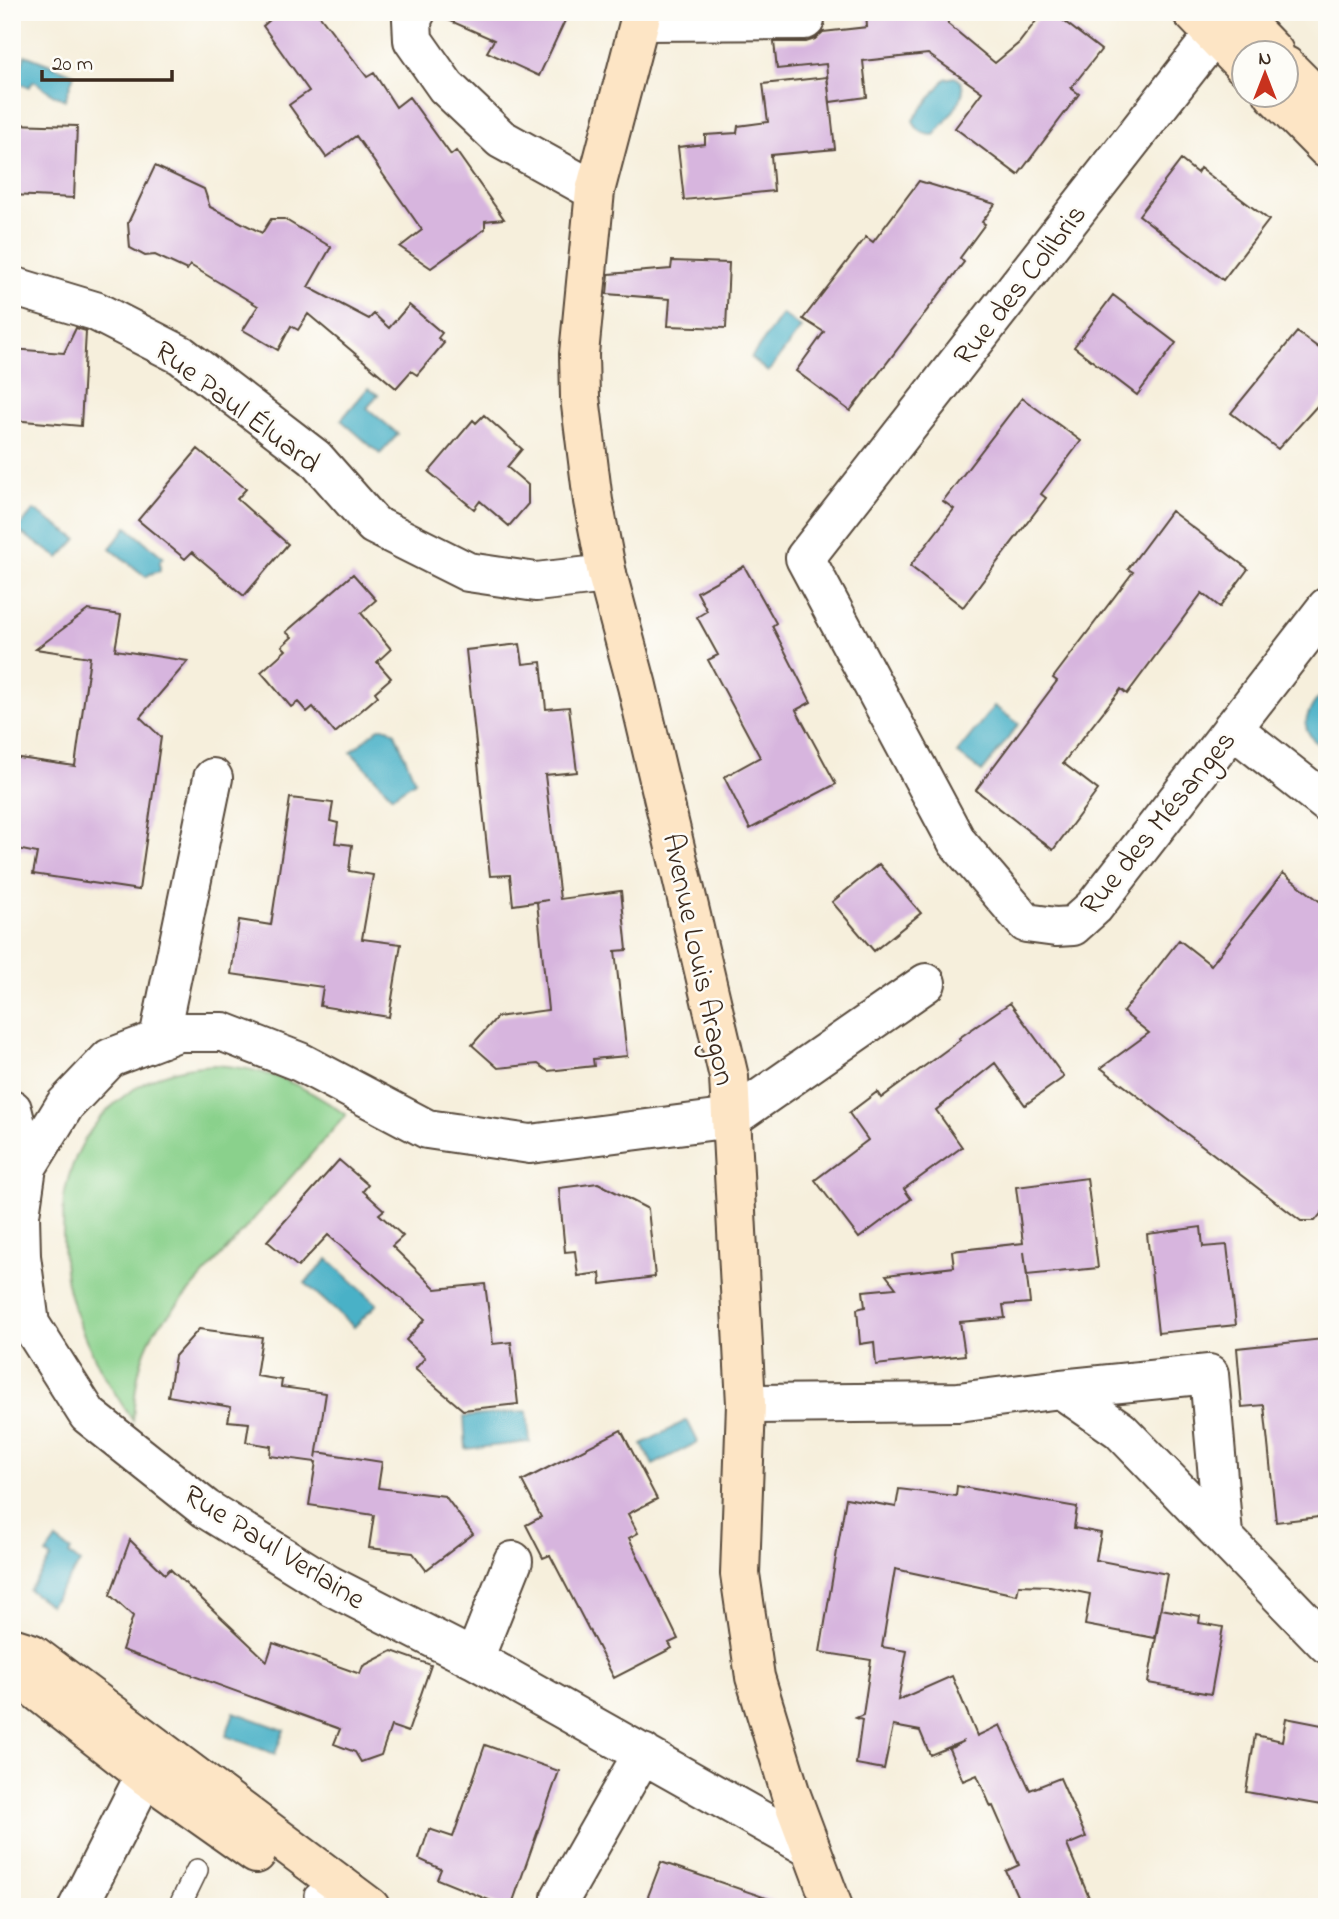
<svg xmlns="http://www.w3.org/2000/svg" width="1339" height="1919" viewBox="0 0 1339 1919" font-family="'Indie Flower',sans-serif">
<rect width="100%" height="100%" fill="#fdfcf7"/>
<filter id="ink" filterUnits="userSpaceOnUse"><feTurbulence type="fractalNoise" baseFrequency=".0143" numOctaves="2"/><feDisplacementMap in="SourceGraphic" scale="14" xChannelSelector="R" yChannelSelector="G"/><feConvolveMatrix kernelMatrix="1 2 1 2 8 2 1 2 1" color-interpolation-filters="sRGB"/></filter>
<filter id="wash" filterUnits="userSpaceOnUse"><feTurbulence type="fractalNoise" baseFrequency=".00686" numOctaves="4" result="noise"/><feDisplacementMap in="SourceGraphic" scale="28" xChannelSelector="R" yChannelSelector="G"/><feGaussianBlur stdDeviation="1.57" result="paint"/><feColorMatrix in="noise" values="0 0 0 0 0 0 0 0 0 0 0 0 0 0 0 0 0 1.4 0 .05"/><feComposite in="paint" operator="in"/></filter>
<g filter="url(#wash)">
<rect width="100%" height="100%" fill="#f6efdc"/>
<!-- green -->
<path fill="#8ad18c" stroke="#627e55" stroke-width="2" d="M215,1065C268,1068 304,1085 346,1115L155,1330C138,1359 135,1388 133,1421C106,1381 81,1339 69,1292C64,1273 63,1253 63,1234C64,1220 62,1205 65,1192C80,1118 139,1067 215,1065Z"/>
<!-- water -->
<path fill="#48b1c7" stroke="#426e72" stroke-width="2" d="M25,55L74,74L65,100L54,95L34,81L29,87L16,82Z
M955,77C978,90 944,122 934,135C923,135 916,130 913,120L945,79Z
M782,314L801,328L768,372L751,358Z
M368,388L378,395L367,408L398,434L380,454L341,420Z
M34,510L77,539L59,558L17,530Z
M127,527L163,557L160,561V571L150,574L146,577L110,548Z
M1318,698L1327,704V753C1304,732 1298,724 1318,698Z
M994,706L1019,724L982,772L957,753Z
M379,728H388L395,733L415,781L392,796L351,752Z
M328,1259L377,1304L354,1327L305,1283Z
M527,1411L530,1442L466,1449L464,1417Z
M687,1420L698,1442L653,1465L642,1444Z
M56,1540L71,1551L69,1554L80,1563L50,1605L29,1590L51,1558L46,1554Z
M234,1712L284,1730L275,1754L226,1736Z"/>
<g id="blocks">
<!-- building -->
<path fill="#d7b5de" d="M279,12H317L367,77L374,73L396,107L409,97L451,155L456,151L504,219L485,221V229L431,268L400,247L422,230L356,136L326,157L289,105L309,91L263,26Z
M438,12H569L539,76L487,52L494,40L437,15Z
M866,12H947L948,24L995,63L1019,43L1043,12H1052L1101,50L1071,88L1079,94L1018,175L955,128L982,92L928,54L863,61L867,97L830,102L826,64L777,69L774,42H806L815,39L823,32L867,27Z
M827,77L835,149L771,155L774,191L684,200L678,147L705,144V135L737,133L738,126L768,122L763,84Z
M12,124L77,126L74,198L12,195Z
M1181,160L1197,173L1200,168L1269,220L1223,280L1139,215Z
M155,166L204,189L210,207L262,233L271,219H284L331,247L308,287L369,319L374,314L389,328L409,305L442,333L438,338L444,343L417,375L411,371L396,388L308,314L298,330L291,326L278,350L243,330L258,306L190,265L187,270L155,255L145,256L130,248L128,223Z
M919,181L995,204L982,222L985,224L960,258L964,262L850,411L796,371L824,332L803,319L866,237L873,242Z
M672,261L729,263L726,328L668,326L670,299L607,294L609,274L671,269Z
M1113,295L1176,343L1137,395L1074,347Z
M76,328L86,331L81,426L12,420V349L64,353Z
M1297,332L1327,354V395L1278,449L1231,413Z
M1022,398L1081,441L1041,494L1046,498L963,607L910,566L954,509L943,501Z
M484,415L522,449L507,467L528,485V504L509,526L480,501L474,509L429,472L473,420L476,423Z
M198,449L246,489L237,499L288,544L244,596L192,552L185,559L138,520Z
M1171,511L1248,569L1220,607L1202,593L1127,694L1121,689L1063,763L1098,790L1053,850L976,790L1057,681L1053,678L1133,572L1128,569Z
M744,566L776,623L772,626L811,702L796,710L836,784L750,829L724,777L760,757L708,660L718,655L697,617L707,611L697,592Z
M353,574L376,600L361,613L391,649L377,662L391,678L375,692L378,696L335,733L313,707L307,712L298,702L291,707L261,672L286,650L282,646L292,637L286,632Z
M88,610L121,615L115,650L188,661L140,717L161,737L139,890L33,874L37,853L12,848V757L75,766L90,657L36,649Z
M520,644L523,664L541,662L546,709L569,707L577,772L545,775L560,899L621,891L627,950L615,951L627,1056L593,1059L594,1066L548,1071L538,1064L498,1068L472,1045L497,1017L548,1010L537,902L548,900L513,905L510,875L490,876L466,650Z
M290,798L333,803L330,821L338,823L335,843L352,845L349,871L373,875L362,939L401,944L389,1017L320,1006L323,987L231,974L239,920L271,925Z
M879,864L921,913L874,951L832,902Z
M1283,873L1327,907V1206L1315,1221H1301L1101,1068L1149,1033L1123,1012L1179,940L1211,965Z
M1010,1003L1064,1077L1025,1105L995,1063L936,1110L962,1147L904,1189L911,1199L859,1238L815,1180L868,1140L849,1113L877,1092L881,1098L960,1040L959,1038Z
M339,1160L368,1185L363,1191L384,1210L379,1214L403,1236L392,1246L436,1289L485,1284L493,1344L511,1342L518,1404L463,1410L415,1369L425,1358L406,1340L425,1319L328,1235L298,1267L267,1241Z
M1087,1178L1098,1268L1027,1275L1024,1252L1030,1303L1003,1305L1005,1318L960,1322L965,1355L876,1365L874,1342L860,1344L857,1309L865,1307L863,1291L896,1288L886,1275L954,1267L952,1251L1023,1243L1016,1187Z
M598,1183L648,1209L655,1277L601,1284L600,1273L578,1276L575,1251L565,1252L559,1188Z
M1201,1227L1203,1247L1227,1245L1236,1325L1158,1333L1147,1234Z
M199,1329L262,1337L256,1376L282,1380L281,1387L326,1393L316,1458L317,1452L382,1462L378,1488L445,1496L473,1534L426,1570L413,1553L369,1548L374,1515L309,1505L316,1462L270,1456L271,1446L246,1442L249,1423L228,1421L231,1407L168,1396L175,1356Z
M1323,1339L1327,1366V1516L1276,1522L1264,1405L1242,1407L1237,1348Z
M621,1430L657,1499L628,1514L638,1533L629,1538L678,1639L669,1643L672,1648L614,1678L550,1555L543,1558L526,1525L541,1517L522,1481Z
M957,1486L1077,1507L1074,1528L1101,1533L1096,1560L1167,1574L1155,1638L1085,1625L1090,1594L1050,1586L1019,1585L1017,1595L895,1569L882,1647L907,1651L898,1700L952,1676L977,1736L1000,1725L1030,1790L1060,1778L1086,1837L1067,1845L1093,1907H1022L1006,1871L1019,1865L993,1806L991,1807L977,1775L963,1781L949,1749L964,1741L930,1755L920,1731L893,1726L884,1769L856,1764L862,1720L856,1718L863,1715L871,1660L820,1652L846,1498L896,1507L899,1489L956,1496Z
M130,1540L165,1574L170,1569L267,1661L273,1643L360,1674L363,1666L392,1651L431,1665L408,1732L391,1726L381,1755L361,1762L355,1752L334,1744L340,1729L122,1650L133,1616L110,1595Z
M1161,1609L1200,1616L1199,1623L1223,1627L1211,1694L1148,1683Z
M1286,1718L1327,1726V1806L1246,1792L1255,1735L1282,1741Z
M485,1745L559,1771L511,1907H506L437,1879L441,1869L419,1859L429,1829L453,1837Z
M661,1862L775,1901L774,1907H644Z"/>
</g>
</g>
<g filter="url(#ink)">
<use href="#blocks" fill-opacity="0" stroke="#57483a" stroke-width="2"/>
<g fill="none" stroke-linecap="round" stroke-linejoin="round">
<!-- lane casing -->
<g stroke="#57483a" stroke-width="24">
<path id="lane" d="M315,1895L317,1907
M179,1907L197,1870"/>
</g>
<!-- street casing -->
<g stroke="#57483a" stroke-width="42">
<path id="street" d="M416,12L412,19L413,40L446,87L501,139L595,191
M1236,14L1214,35L805,558L957,842L1026,923L1056,927L1073,926L1094,907L1327,607
M640,21L805,20
M12,286L95,311L181,355L315,458L374,525L468,572L536,582L607,574
M1232,728L1327,803
M159,1038L213,778
M12,1109L27,1167
M1061,1389L1209,1374L1223,1535
M746,1404L958,1402L1061,1389L1120,1430L1327,1644
M474,1659L513,1561
M810,1848L474,1659L329,1585L206,1509L88,1415L30,1324L21,1256L20,1215L27,1167L65,1105L110,1058L178,1032H223L300,1062L427,1129L530,1144L732,1118L926,983
M561,1897L643,1753
M78,1907L140,1785L147,1777"/>
</g>
<!-- secondary casing -->
<g stroke="#57483a" stroke-width="42">
<path id="secondary" d="M642,12L595,191L579,354L580,397L593,501L607,574L637,686L729,1077L746,1404L740,1574L755,1677L791,1795L833,1907
M1192,12L1244,66
M1235,12L1274,52
M1286,66L1327,107
M1273,94L1327,149
M12,1647L31,1653L370,1907
M20,1674L31,1686L147,1777L256,1854"/>
</g>
<!-- lane -->
<use href="#lane" stroke="#fff" stroke-width="21"/>
<!-- street -->
<use href="#street" stroke="#fff" stroke-width="38"/>
<!-- secondary -->
<use href="#secondary" stroke="#fde5c5" stroke-width="38"/>
</g>
</g>
<g text-anchor="middle" stroke-width="5" stroke-linejoin="round" paint-order="stroke">
<!-- street labels -->
<g font-size="30" fill="#3b2a1e" stroke="#fdfcf7">
<text transform="translate(1019 284) rotate(-52)" y="10">Rue des Colibris</text>
<text transform="translate(238 406) rotate(37)" y="10">Rue Paul Éluard</text>
<text transform="translate(1157 822) rotate(-51)" y="10">Rue des Mésanges</text>
<text transform="translate(700 959) rotate(78)" y="10">Avenue Louis Aragon</text>
<text transform="translate(275 1546) rotate(32)" y="10">Rue Paul Verlaine</text>
</g>
</g>
<!-- margin -->
<rect width="1339" height="1919" fill="none" stroke="#fdfcf7" stroke-width="42"/>
<!-- north arrow -->
<g transform="translate(1265 74)"><circle r="33" fill="#fdfcf7" stroke="#afa8a0" stroke-width="2"/>
<path d="M0-5L12 26L0 18L-12 26Z" fill="#c8321e"/>
<text y="-10" font-size="19" font-weight="bold" text-anchor="middle" fill="#3b2a1e">N</text>
</g>
<!-- scale -->
<path d="M42 70v10h130v-10" fill="none" stroke="#3b2a1e" stroke-width="3.5"/>
<text x="52" y="70" font-size="21" fill="#3b2a1e" stroke="#fdfcf7" stroke-width="5" paint-order="stroke">20 m</text>
</svg>
